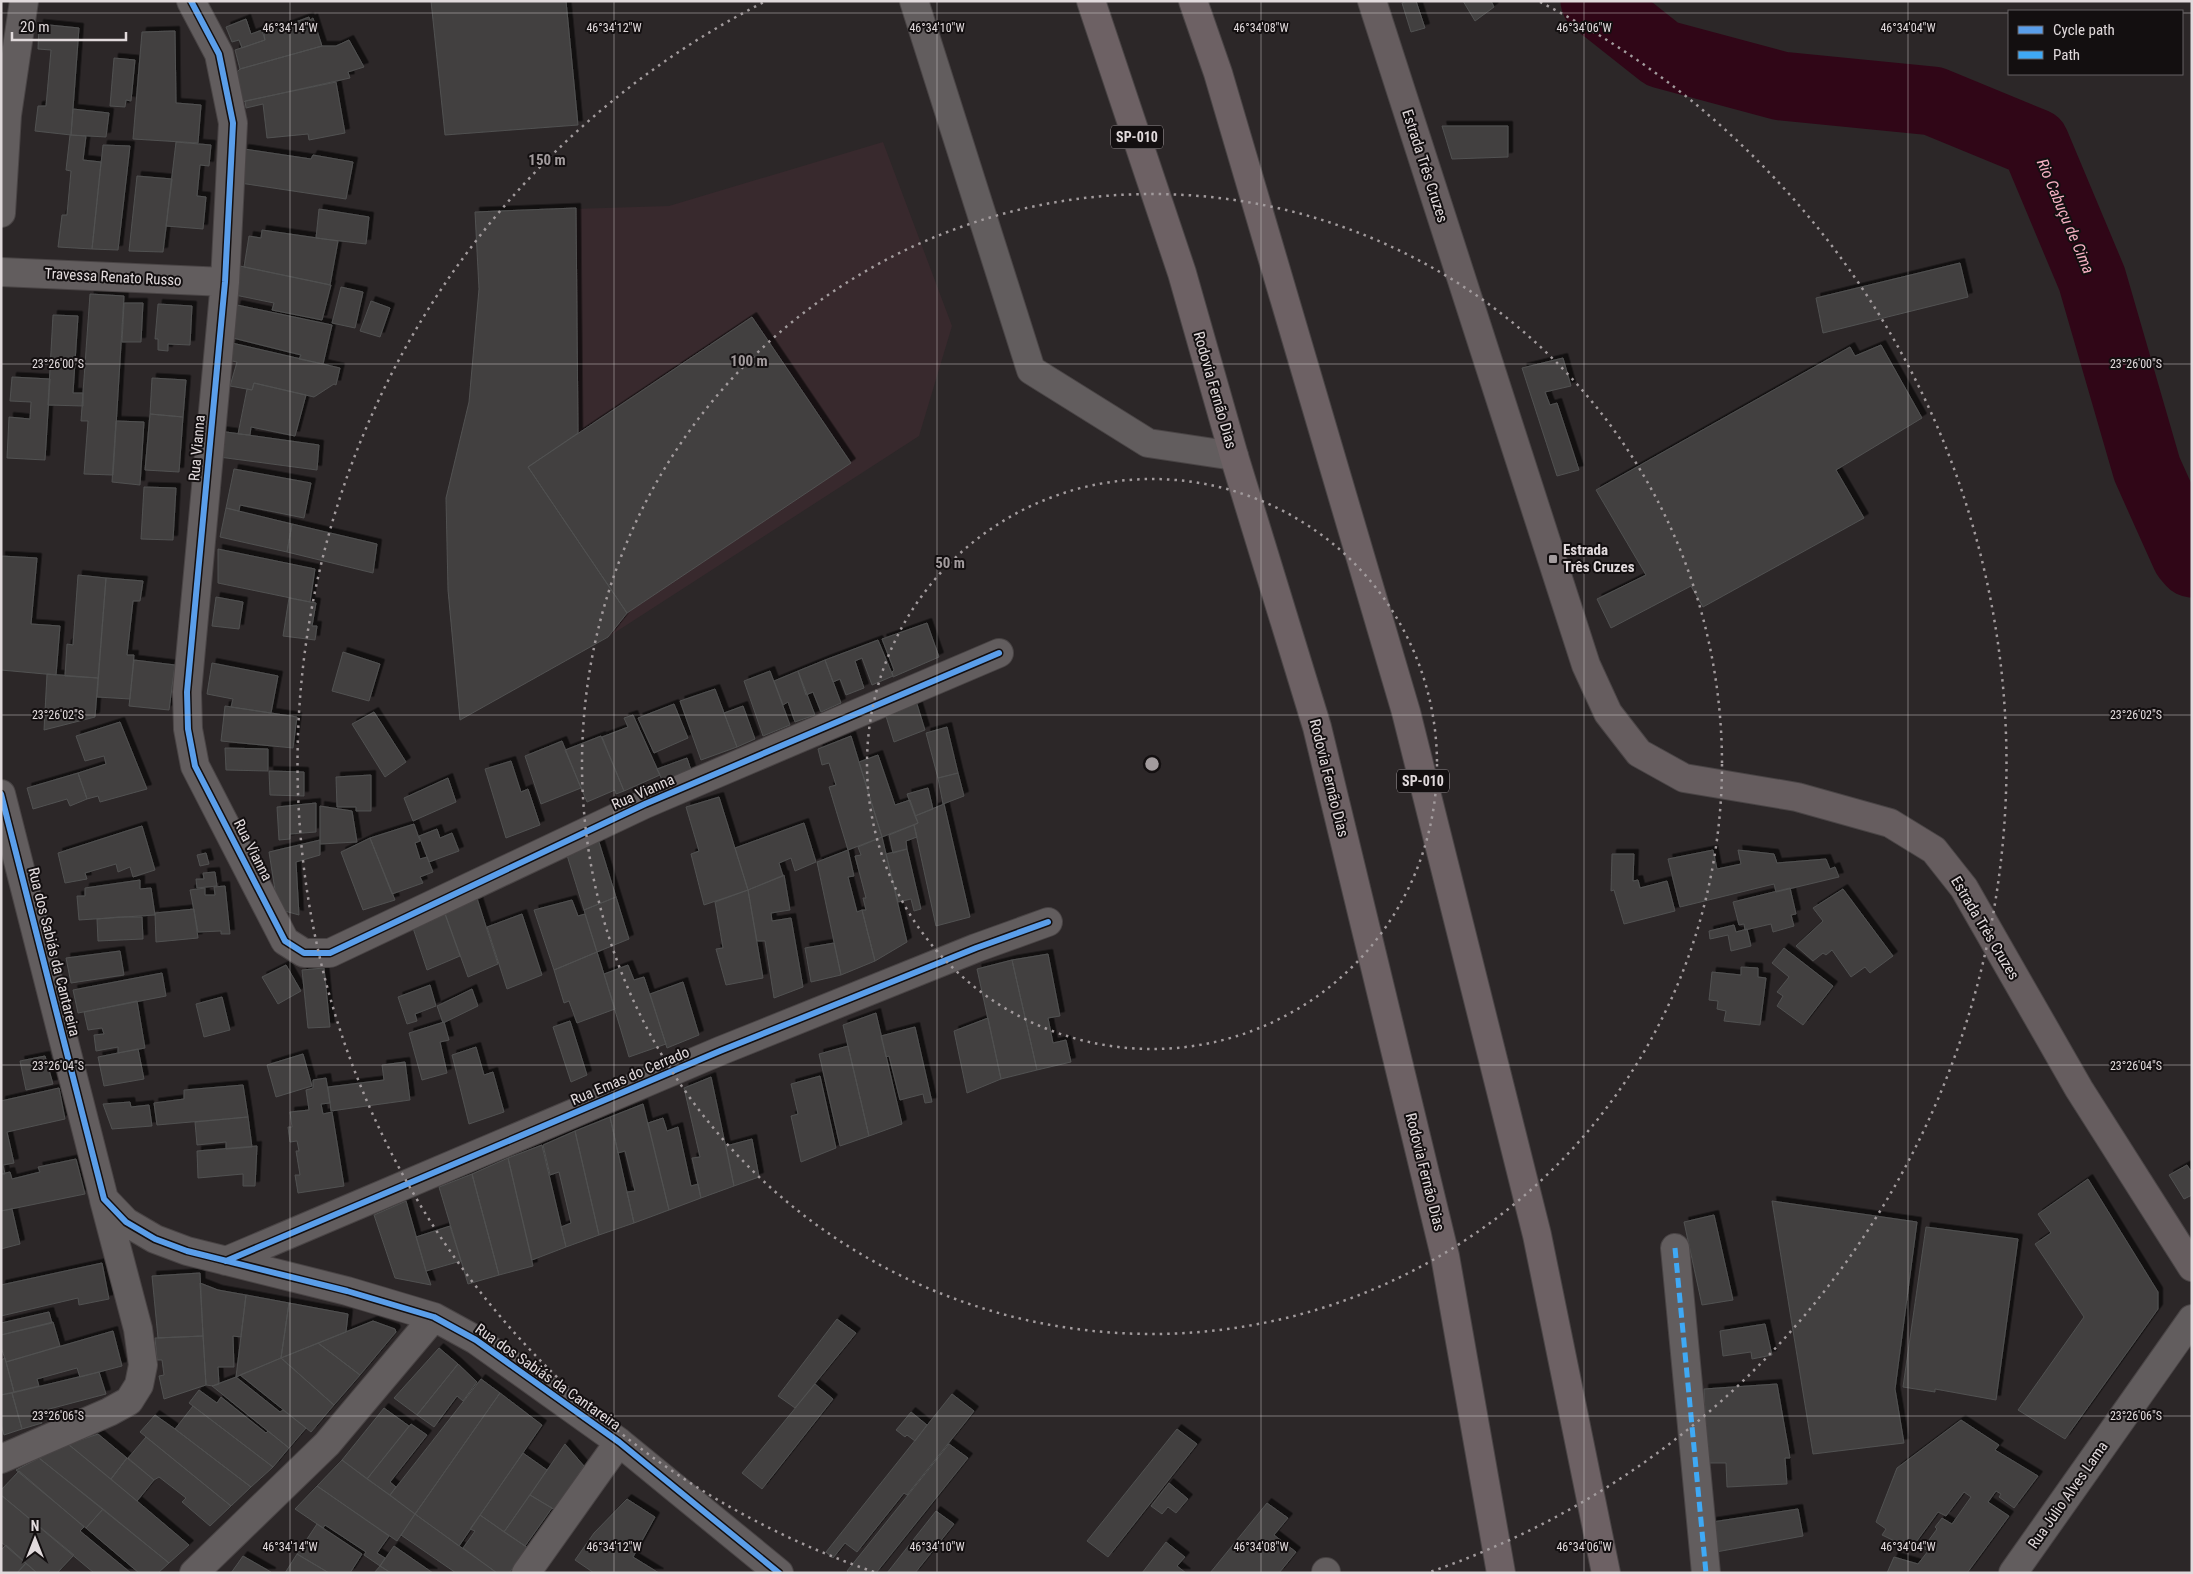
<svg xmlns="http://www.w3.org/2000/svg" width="2193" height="1574" viewBox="0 0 2193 1574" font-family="'Roboto Condensed',sans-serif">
<defs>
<filter id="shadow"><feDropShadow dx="4.5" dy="-4.5" stdDeviation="0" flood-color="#0009"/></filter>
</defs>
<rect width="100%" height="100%" fill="#2c2728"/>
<!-- built -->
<path fill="#38292d" d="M883,142L952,326L919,436L608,637L460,720L448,590L446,498L469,402L479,289L475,212L669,206Z"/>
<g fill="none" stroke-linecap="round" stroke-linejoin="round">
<!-- river -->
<path stroke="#300617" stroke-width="69" d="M1595,1L1662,54L1781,86L1933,101L2035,143L2092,279L2147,469L2186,556L2192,563"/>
</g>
<!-- building -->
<path fill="#424141" stroke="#515151" filter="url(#shadow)" d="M431,1H566L578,125L445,135Z
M1407,1H1416L1425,28L1411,32L1402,3Z
M1463,1H1491L1494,7L1475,21Z
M309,17L310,20L313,18L322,46L240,69L235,50L265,40L264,34Z
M246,19L251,34L262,30L265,40L242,48L239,40L232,42L226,27Z
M39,24L79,28L71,135L35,131L38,106H46L51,50L38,49Z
M175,31L176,103L201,105L198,143L133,139L142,32Z
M349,40L364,67L348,72L350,78L242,102L237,72L240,69L322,46H336Z
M114,58L135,60L131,101L126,100L125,107L110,106Z
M336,82L345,133L309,140L308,134L267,138L263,104L246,108L245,101Z
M73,109L109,113L106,137L71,135Z
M1442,126H1508V157L1452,159Z
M70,135L86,136L83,160L101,162L92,249L58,247L62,215H67L71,171L66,170Z
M176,142L211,145L209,166L200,165L197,196L206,197L203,229L166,226Z
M103,145L130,146L118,250L92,249Z
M244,149L311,159L313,155L353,162L346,199L240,183Z
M137,176L172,179L163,252L129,251Z
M576,208L578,433L528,467L627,613L608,637L460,720L448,590L446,498L469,402L479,289L475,212Z
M319,209L369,217L366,244L316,238Z
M262,230L338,241L330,285L244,267L249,236L261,238Z
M1960,263L1968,297L1823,333L1816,298Z
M240,266L331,285L322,320L272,310L274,303L235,295Z
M341,287L363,292L355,328L332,323Z
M90,294L124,296L113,475L84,474L88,421H81Z
M371,301L390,308L380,337L360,331Z
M124,303H143L141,342H122Z
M158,304L192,306L190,345L168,344V351L158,350V339H155Z
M237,305L332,325L323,364L299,359L301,355L229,337Z
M53,315L78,316L73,393H83V406L48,405Z
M752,317L851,463L627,613L528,467Z
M232,343L340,368L336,385L334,384L314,397L254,383L252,390L230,386L237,362L227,360Z
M1881,345L1922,418L1836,470L1864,518L1703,607L1691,586L1611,628L1597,599L1646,575L1596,490L1850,347L1855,356Z
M1563,358L1571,386L1545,392L1550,405L1557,403L1579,470L1557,476L1522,368Z
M12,377L50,379L45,460L7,458L9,417L30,419L31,402L10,401Z
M152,378L186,380L183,417L150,414Z
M254,383L306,395L295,436L251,427L250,435L238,434L247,389L252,390Z
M150,414L183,417L179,472L145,470Z
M116,421L144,422L140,485L112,482Z
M219,431L319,445L317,470L219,457Z
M234,469L311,483L304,518L240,505L239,511L226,508Z
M144,487L176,488L173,540L141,539Z
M226,508L292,524L287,552L220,537Z
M292,524L377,544L373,573L287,552Z
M218,549L315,569L310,602L218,583Z
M1,556L37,558L31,624L60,626L56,675L1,670Z
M78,575L106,578L98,678L65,676L67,644L73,645Z
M106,578L143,581L140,601H133L127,655H134L130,699L97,697Z
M216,597L243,602L239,629L212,626Z
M289,598L316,603L312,626H317L315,640L283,636Z
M927,623L939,657L893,677L892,672L894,670L882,639Z
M878,640L893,676L872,685L862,658L855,661L864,688L846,695L840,679L833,682L825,660Z
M343,652L380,664L369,701L332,691Z
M134,660L175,665L169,710L129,706Z
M825,660L841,703L821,712L813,692L806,695L798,671Z
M212,663L278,676L271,713L231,707L233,699L207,694Z
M770,671L790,725L763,736L744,681Z
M798,671L815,715L795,722L788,702L783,705L774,681Z
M47,674L98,678L95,717L44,730Z
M715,689L737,747L701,760L680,701Z
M916,701L925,730L894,742L885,713Z
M674,704L688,738L654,753L638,718Z
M225,706L297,717L293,748L221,741Z
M743,706L755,739L737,747L724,713Z
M374,712L406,762L385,777L352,724Z
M633,715L660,775L624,791L602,737L628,727L624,718Z
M120,722L147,789L100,802L98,796L87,799L78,773L106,764L104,756L85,761L76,736Z
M947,727L958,773L938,778L926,733Z
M601,736L624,791L616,794L615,790L587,802L565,750Z
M851,736L882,837L848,850L829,787L836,785L829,763L822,765L818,749Z
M562,741L581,788L541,804L525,756Z
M225,748L268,749V771L226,770Z
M878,755L895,805L910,800L918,823L882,837L859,762Z
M687,758L691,770L663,782L657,769Z
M511,761L521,792L528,789L540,825L506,838L485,769Z
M269,771L304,772V796L270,795Z
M78,773L87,799L70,806L67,799L33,809L27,788Z
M958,773L964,796L943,804L938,778Z
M371,775V811H356V807H337L336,777Z
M448,778L456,802L413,821L404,798Z
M928,788L933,809L915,816L907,794Z
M719,797L748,890L704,905L691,854L699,851L686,807Z
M316,803V832L290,834V839L279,840L277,807Z
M944,804L970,917L936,926L914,825L918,823L915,816Z
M320,806L352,811L357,842L320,844Z
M804,823L816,862L795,871L791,858L779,863L783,876L748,890L735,848Z
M414,824L420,841L415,843L420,859L427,857L433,872L420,877L423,883L392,894L370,838Z
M914,825L917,837L906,841L907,849L893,853L889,835Z
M142,826L155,870L133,877L130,867L118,872L116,864L85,873L87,879L65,883L58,853Z
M437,829L440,838L452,833L459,851L429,862L419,836Z
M882,837L907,942L875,961L862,910H866L863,898H866L855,856L861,855L858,847Z
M370,838L395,900L363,910L341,852Z
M598,839L616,897L584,910L566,852Z
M320,840V855L296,862L299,915L281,910L277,903L269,852Z
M907,849L921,909L914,911L911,899L898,902L886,854Z
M848,850L854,876L848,877L857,912L862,910L875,961L841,975L817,862Z
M1713,850L1717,869L1741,864L1738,850L1774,854L1777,863L1826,859L1830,869L1835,867L1839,877L1776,892L1774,884L1680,907L1668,859Z
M206,853L209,864L200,866L197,855Z
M1612,854H1634L1633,881L1638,880L1640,888L1667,881L1675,911L1624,924L1614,890L1611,891Z
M215,872L217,886L197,888L196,879H204L203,873Z
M784,875L790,910L771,913L772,921L791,918L803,987L774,998L765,941H757L748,890Z
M140,880V889L151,888L155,915L79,920L77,896H85V888Z
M225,886L230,934H221V931L198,932L190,890L205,888V895H215L214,887Z
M1790,888L1796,914L1791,915L1794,926L1773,932L1771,924L1745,930L1744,924L1739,925L1733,902Z
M1843,889L1893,956L1870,973L1865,967L1851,977L1832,950L1826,955L1823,953L1813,961L1796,946L1823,921L1813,908Z
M748,890L763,978L726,985L716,949L723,948L715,902Z
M475,892L498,964L468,977L443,908Z
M616,897L629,939L597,952L584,910Z
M572,900L578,916L585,914L597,952L554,970L534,910Z
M194,909L198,938L156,942L155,913Z
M445,914L460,956L427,970L413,928Z
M522,914L542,975L507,989L487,927Z
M119,917H142L143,939L98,941L97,919Z
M1734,925L1736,932L1747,929L1751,946L1731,951L1728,935L1710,939L1709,931Z
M834,943L841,975L811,982L805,948Z
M1784,948L1833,986L1803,1025L1777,1006L1783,996L1777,992L1789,977L1772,963Z
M120,951L124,975L71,983L66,958Z
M597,952L615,1009L577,1023L569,1001L564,1003L554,970Z
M1048,954L1060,1016L1048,1018L1053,1043L1066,1040L1071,1062L1037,1070L1012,960Z
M1012,960L1037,1070L1001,1079L977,969Z
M286,965L301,991L278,1004L262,977Z
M628,965L634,980L644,977L666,1044L629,1057L604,974Z
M1741,967L1758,968V977L1766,978L1760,1025L1724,1021L1726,1011L1717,1009L1718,1001L1709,1000L1712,972L1741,975Z
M324,968L330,1027L308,1028L302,970Z
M162,973L166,996L78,1013L73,990Z
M683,982L699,1035L667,1048L650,994Z
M430,985L436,1006L415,1014L417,1021L407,1024L398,997Z
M472,989L478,1006L443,1023L437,1006Z
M222,997L230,1030L204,1037L196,1004Z
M137,1001L145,1048L118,1053V1047L96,1051L94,1035L104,1034L102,1028L88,1030L84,1012Z
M876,1013L902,1124L869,1136L843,1025Z
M988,1018L1001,1079L967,1093L954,1031Z
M570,1021L587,1075L571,1082L553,1027Z
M444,1022L449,1040L440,1042L447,1073L422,1080L409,1033Z
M915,1027L932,1102L925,1103L923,1094L900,1100L889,1056L886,1057L881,1036Z
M848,1046L869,1136L840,1146L819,1054Z
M476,1047L484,1075L493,1072L504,1112L469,1124L452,1055Z
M138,1049L144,1079L104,1086L98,1057Z
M303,1054L312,1086L276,1097L267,1065Z
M45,1056L53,1084L26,1090L20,1061Z
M405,1062L410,1100L331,1111L328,1087L384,1080L382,1065Z
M820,1076L836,1148L801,1162L791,1116L798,1114L791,1084Z
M711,1077L734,1186L701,1198L692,1158L700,1157L684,1088Z
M326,1078L330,1103L321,1104L323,1114L332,1112L344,1186L298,1193L295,1175H300L296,1151H299L297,1141L290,1142L288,1127H292L290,1112L309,1110L306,1090L313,1088V1080Z
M243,1085L248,1117L157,1125L154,1103L184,1099V1090Z
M59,1088L65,1119L7,1132L14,1163L3,1165L5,1174H1V1101Z
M130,1102L131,1107L149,1105L152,1126L112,1129L103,1104Z
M643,1104L669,1210L634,1223L627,1192L635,1191L625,1151L618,1153L610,1117Z
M248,1117L252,1147L226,1149V1142L197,1145L195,1122Z
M610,1117L634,1223L599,1235L575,1131Z
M663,1118L667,1131L678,1127L691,1186L698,1184L701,1198L669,1210L648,1123Z
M575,1131L599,1235L566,1247L561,1227L571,1223L559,1172L550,1175L543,1145Z
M752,1139L759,1177L734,1186L726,1146Z
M542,1145L566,1247L532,1260L508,1158Z
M257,1146L255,1186H243V1174L198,1178L197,1151Z
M508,1158L533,1266L499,1275L472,1174Z
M76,1159L85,1194L1,1211V1174L10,1172L12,1179L40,1172L38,1167Z
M2187,1165L2192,1173V1195L2184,1199L2169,1175Z
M472,1174L499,1275L468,1284L439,1187Z
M2088,1179L2158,1292V1309L2065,1439L2018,1410L2084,1317L2035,1244L2051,1233L2038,1214Z
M406,1201L426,1271L431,1285L395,1278L374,1215Z
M1772,1201L1917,1222L1895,1389L1904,1443L1813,1454Z
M12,1209L20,1244L1,1249V1211Z
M1714,1215L1733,1300L1702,1305L1684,1222Z
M450,1226L461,1261L426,1271L416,1237Z
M1926,1227L2018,1239L1996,1400L1935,1389V1392L1903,1387Z
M102,1263L109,1299L79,1305L78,1298L1,1316V1285Z
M200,1273L203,1336L158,1338L152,1276Z
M200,1283L218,1290L246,1295L241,1337L233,1336L234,1367H218L219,1384L213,1386L206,1385Z
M246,1295L289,1303L281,1358L236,1377Z
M289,1303L348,1314L346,1332L281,1358Z
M49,1312L52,1323L1,1335V1323Z
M837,1319L856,1333L795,1408L778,1396Z
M373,1321L395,1329L396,1332L360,1375L318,1343Z
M53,1322L60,1346L6,1362L1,1347V1335Z
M1765,1324L1772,1355L1752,1359L1751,1352L1723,1356L1720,1331Z
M113,1331L122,1366L80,1377L77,1368L37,1379L39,1386L14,1392L6,1362Z
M203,1336L206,1385L164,1399L159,1376L164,1375L162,1360H157L155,1338Z
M318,1343L360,1375L334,1405L281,1358Z
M439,1348L458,1364L417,1415L394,1398Z
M5,1358L14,1392L1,1395V1360Z
M281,1358L334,1405L311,1432L240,1375Z
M458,1364L477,1382L463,1401L457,1396L434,1427L417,1415Z
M99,1372L106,1394L38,1412L42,1423L22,1429L12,1393Z
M236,1377L280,1412L283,1410L306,1428L289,1448L212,1386Z
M481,1379L500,1393L415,1514L390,1495Z
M815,1384L833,1399L762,1489L742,1473Z
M1777,1384L1790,1458H1785L1787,1484L1727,1487L1726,1463H1707L1704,1389Z
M199,1390L217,1403L221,1397L266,1433L268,1431L289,1448L273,1467L189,1403Z
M12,1393L22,1429L4,1435L1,1424V1395Z
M500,1393L542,1425L459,1546L415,1514Z
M952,1394L974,1411L967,1420L907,1495L904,1493L857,1552L845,1543L833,1558L826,1552Z
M193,1406L273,1467L272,1468L251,1487L175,1429Z
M384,1408L409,1426L367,1479L342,1460Z
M911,1412L927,1425L915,1441L907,1435L905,1437L896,1430Z
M155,1415L175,1429L251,1487L231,1506L140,1432Z
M1961,1420L1999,1445L1995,1450L2038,1476L2014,1508L1999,1497L2001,1494L1996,1491L1988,1502L2009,1516L1967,1573H1887L1894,1557L1918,1564L1928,1551L1923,1548L1937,1529L1935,1527L1942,1518L1952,1524L1971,1497L1964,1492L1946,1516L1938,1512L1911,1549L1882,1535L1886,1529L1876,1522L1897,1468Z
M411,1424L427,1435L390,1482L396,1487L390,1495L367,1479Z
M1177,1429L1197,1444L1108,1557L1087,1541Z
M98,1434L127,1458L111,1479L68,1444Z
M146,1437L231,1506L210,1526L182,1502L186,1498L159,1477L154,1480L128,1458Z
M68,1444L137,1501L189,1545L169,1563L39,1458Z
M565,1444L584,1466L555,1510L530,1495Z
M949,1444L968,1458L876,1573H849L847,1571Z
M523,1453L547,1470L504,1532L480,1515Z
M39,1458L103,1509L86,1528L16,1470Z
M127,1458L154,1480L137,1501L111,1479Z
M342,1460L415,1514L397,1541L317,1486Z
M19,1471L84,1527L80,1531L131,1573H94L1,1495V1490Z
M1169,1483L1188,1499L1176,1513L1168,1507L1162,1514L1151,1506Z
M317,1486L389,1536L377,1553L385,1558L380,1566L364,1555L366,1552L325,1525L323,1528L295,1509Z
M1,1495L74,1555L57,1573H37L1,1542Z
M530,1495L552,1508L525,1546L504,1532Z
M627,1499L655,1517L633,1557L659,1573H594L575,1560L594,1533Z
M1267,1503L1288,1518L1274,1535L1296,1552L1279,1573H1210Z
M103,1509L169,1563L158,1573H139L86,1528Z
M1798,1509L1803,1536L1716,1552L1712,1522Z
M936,1511L954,1524L915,1573H887Z
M415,1514L426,1522L497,1573H456L401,1535Z
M480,1515L528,1548L509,1573H497L463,1548L475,1531L470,1529Z
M317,1524L362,1554L350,1573H329L297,1554Z
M1166,1542L1185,1557L1177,1566L1186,1573H1142Z
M6,1545L26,1563L17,1573H1V1550Z
M394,1546L433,1573H391L380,1566Z
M297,1554L324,1570L329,1573H285Z
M243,1556L271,1572V1573H231Z
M26,1563L37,1573H17Z
M380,1566L391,1573H374Z"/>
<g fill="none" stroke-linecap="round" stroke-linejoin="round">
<!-- minor casing -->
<g stroke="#494445" stroke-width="30">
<path id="minor" d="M191,1L219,54L233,123L225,282L187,692L188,729L195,766L285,941L304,953H330L645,804L999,653
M914,1L1031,370L1148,443L1234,456
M1,213L7,115L24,1
M1,272L225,282
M1,794L104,1199L126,1222L155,1239L187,1251L347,1291L434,1317L476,1340L619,1442L779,1573
M1675,1248L1706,1573
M226,1261L720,1051L976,948L1048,922
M1,1459L109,1412L129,1401L139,1385L143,1365L138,1329L104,1200
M194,1573L327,1444L434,1317
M526,1573L619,1442
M1326,1573V1572
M2013,1573L2192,1319"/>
</g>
<!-- major casing -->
<g stroke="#494445" stroke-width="30">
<path id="major" d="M1372,1L1586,665L1608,713L1639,753L1684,778L1797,797L1890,823L1934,850L1964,888L2079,1089L2192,1267"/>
</g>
<!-- highway casing -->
<g stroke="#494445" stroke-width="30">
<path id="highway" d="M1091,1L1182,273L1234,456L1317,727L1445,1256L1501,1573
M1193,1L1218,73L1406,712L1537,1235L1606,1573"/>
</g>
<!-- minor -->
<use href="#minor" stroke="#625d5e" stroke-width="28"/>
<!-- major -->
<use href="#major" stroke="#665d5f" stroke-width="28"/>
<!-- highway -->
<use href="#highway" stroke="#6d6164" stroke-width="28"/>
<!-- quiet -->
<path stroke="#3fa9f5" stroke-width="5" stroke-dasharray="10 5" stroke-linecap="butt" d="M1675,1248L1706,1573"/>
<!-- cycleway casing -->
<g stroke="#130f10" stroke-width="9">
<path id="cycleway" d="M191,1L219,54L233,123L225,282L187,692L188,729L195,766L285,941L304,953H330L645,804L999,653
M1,794L104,1199L126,1222L155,1239L187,1251L347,1291L434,1317L476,1340L619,1442L779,1573
M226,1261L720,1051L976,948L1048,922"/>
</g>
<!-- cycleway -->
<use href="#cycleway" stroke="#5a9eea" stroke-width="6"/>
</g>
<!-- ticks -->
<path fill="none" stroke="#e1dadc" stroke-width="1" stroke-opacity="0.45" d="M290,1V1573M614,1V1573M937,1V1573M1261,1V1573M1584,1V1573M1908,1V1573M1,13H2009M2182,13H2192M1,364H2192M1,715H2192M1,1065H2192M1,1416H2192"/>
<!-- distance rings -->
<g fill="none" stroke="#a29b9d" stroke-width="2.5" stroke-dasharray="2.5 5">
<circle cx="1152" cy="764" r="285"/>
<circle cx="1152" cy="764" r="570"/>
<path d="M874 1572A855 855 0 0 1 764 2M1540 2A855 855 0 0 1 1430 1572"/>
</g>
<!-- markers -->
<rect fill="#a29b9d" stroke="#130f10" stroke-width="2" x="1548" y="554" width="10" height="10" rx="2.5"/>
<g text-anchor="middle" stroke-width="4" stroke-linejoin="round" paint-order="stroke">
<!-- shield labels -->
<g fill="#130f10" stroke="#a39d9f" stroke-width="1">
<rect x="1111" y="125.5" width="52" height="23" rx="4"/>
<rect x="1397" y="769.5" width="52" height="23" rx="4"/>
</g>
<g font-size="14" font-weight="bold" fill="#e1dadc">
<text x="1137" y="142">SP-010</text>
<text x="1423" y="786">SP-010</text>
</g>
<!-- street labels -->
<g font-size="15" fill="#e1dadc" stroke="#130f10">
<text transform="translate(1425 166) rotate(72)" y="5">Estrada Três Cruzes</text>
<text transform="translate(113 277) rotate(3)" y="5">Travessa Renato Russo</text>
<text transform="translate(1215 390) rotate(74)" y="5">Rodovia Fernão Dias</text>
<text transform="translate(197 448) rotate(-85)" y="5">Rua Vianna</text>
<text transform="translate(1329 778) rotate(76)" y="5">Rodovia Fernão Dias</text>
<text transform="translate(643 792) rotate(-24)" y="5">Rua Vianna</text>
<text transform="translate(253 850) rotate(63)" y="5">Rua Vianna</text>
<text transform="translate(1985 928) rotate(59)" y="5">Estrada Três Cruzes</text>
<text transform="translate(54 952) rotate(76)" y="5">Rua dos Sabiás da Cantareira</text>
<text transform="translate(630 1076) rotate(-23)" y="5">Rua Emas do Cerrado</text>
<text transform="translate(1425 1172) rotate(76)" y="5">Rodovia Fernão Dias</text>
<text transform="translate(548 1377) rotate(35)" y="5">Rua dos Sabiás da Cantareira</text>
<text transform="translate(2068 1495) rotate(-55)" y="5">Rua Júlio Alves Lama</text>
</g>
<!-- poi labels -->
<g font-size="15" font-weight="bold" fill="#e1dadc" stroke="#130f10" text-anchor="start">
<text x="1563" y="555">Estrada<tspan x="1563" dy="17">Três Cruzes</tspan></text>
</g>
<!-- water labels -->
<g font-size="16" font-style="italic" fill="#f6b1c3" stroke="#130f10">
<text transform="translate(2066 216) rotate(67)" y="6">Rio Cabuçu de Cima</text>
</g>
</g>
<g font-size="12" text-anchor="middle" fill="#e1dadc" stroke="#130f10" stroke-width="4" stroke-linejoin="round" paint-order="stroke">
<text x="290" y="32">46°34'14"W</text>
<text x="614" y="32">46°34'12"W</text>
<text x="937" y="32">46°34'10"W</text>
<text x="1261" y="32">46°34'08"W</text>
<text x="1584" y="32">46°34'06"W</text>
<text x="1908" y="32">46°34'04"W</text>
<text x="58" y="368">23°26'00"S</text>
<text x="2136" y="368">23°26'00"S</text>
<text x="58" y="719">23°26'02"S</text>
<text x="2136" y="719">23°26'02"S</text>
<text x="58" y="1070">23°26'04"S</text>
<text x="2136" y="1070">23°26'04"S</text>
<text x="58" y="1420">23°26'06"S</text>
<text x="2136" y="1420">23°26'06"S</text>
<text x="290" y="1551">46°34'14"W</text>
<text x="614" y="1551">46°34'12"W</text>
<text x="937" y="1551">46°34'10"W</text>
<text x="1261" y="1551">46°34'08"W</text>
<text x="1584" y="1551">46°34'06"W</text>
<text x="1908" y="1551">46°34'04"W</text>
</g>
<circle cx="1152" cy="764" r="8" fill="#a29b9d" stroke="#130f10" stroke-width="2.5"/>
<g font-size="15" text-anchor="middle" font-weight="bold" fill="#a29b9d" stroke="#130f10" stroke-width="4" stroke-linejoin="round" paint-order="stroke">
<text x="547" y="165">150 m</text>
<text x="749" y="366">100 m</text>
<text x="950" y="568">50 m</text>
</g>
<!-- border -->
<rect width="2193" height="1574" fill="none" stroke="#e1dadc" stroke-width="5"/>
<!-- legend -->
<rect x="2008" y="10" width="175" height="65" fill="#130f10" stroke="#656062"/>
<rect x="2018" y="26" width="25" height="8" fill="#5a9eea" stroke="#656062"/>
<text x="2053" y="35" font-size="15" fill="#e1dadc">Cycle path</text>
<rect x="2018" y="51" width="25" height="8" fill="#3fa9f5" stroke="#656062"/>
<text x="2053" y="60" font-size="15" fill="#e1dadc">Path</text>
<!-- north arrow -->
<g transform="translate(35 1539)" stroke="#130f10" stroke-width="4" paint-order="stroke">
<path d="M0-4L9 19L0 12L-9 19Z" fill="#e1dadc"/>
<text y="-8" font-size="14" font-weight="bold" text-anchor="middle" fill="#e1dadc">N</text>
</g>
<!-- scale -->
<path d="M12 32v8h114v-8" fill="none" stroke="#e1dadc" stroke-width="2.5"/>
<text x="20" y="32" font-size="15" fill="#e1dadc" stroke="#130f10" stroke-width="4" paint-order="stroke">20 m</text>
</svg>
